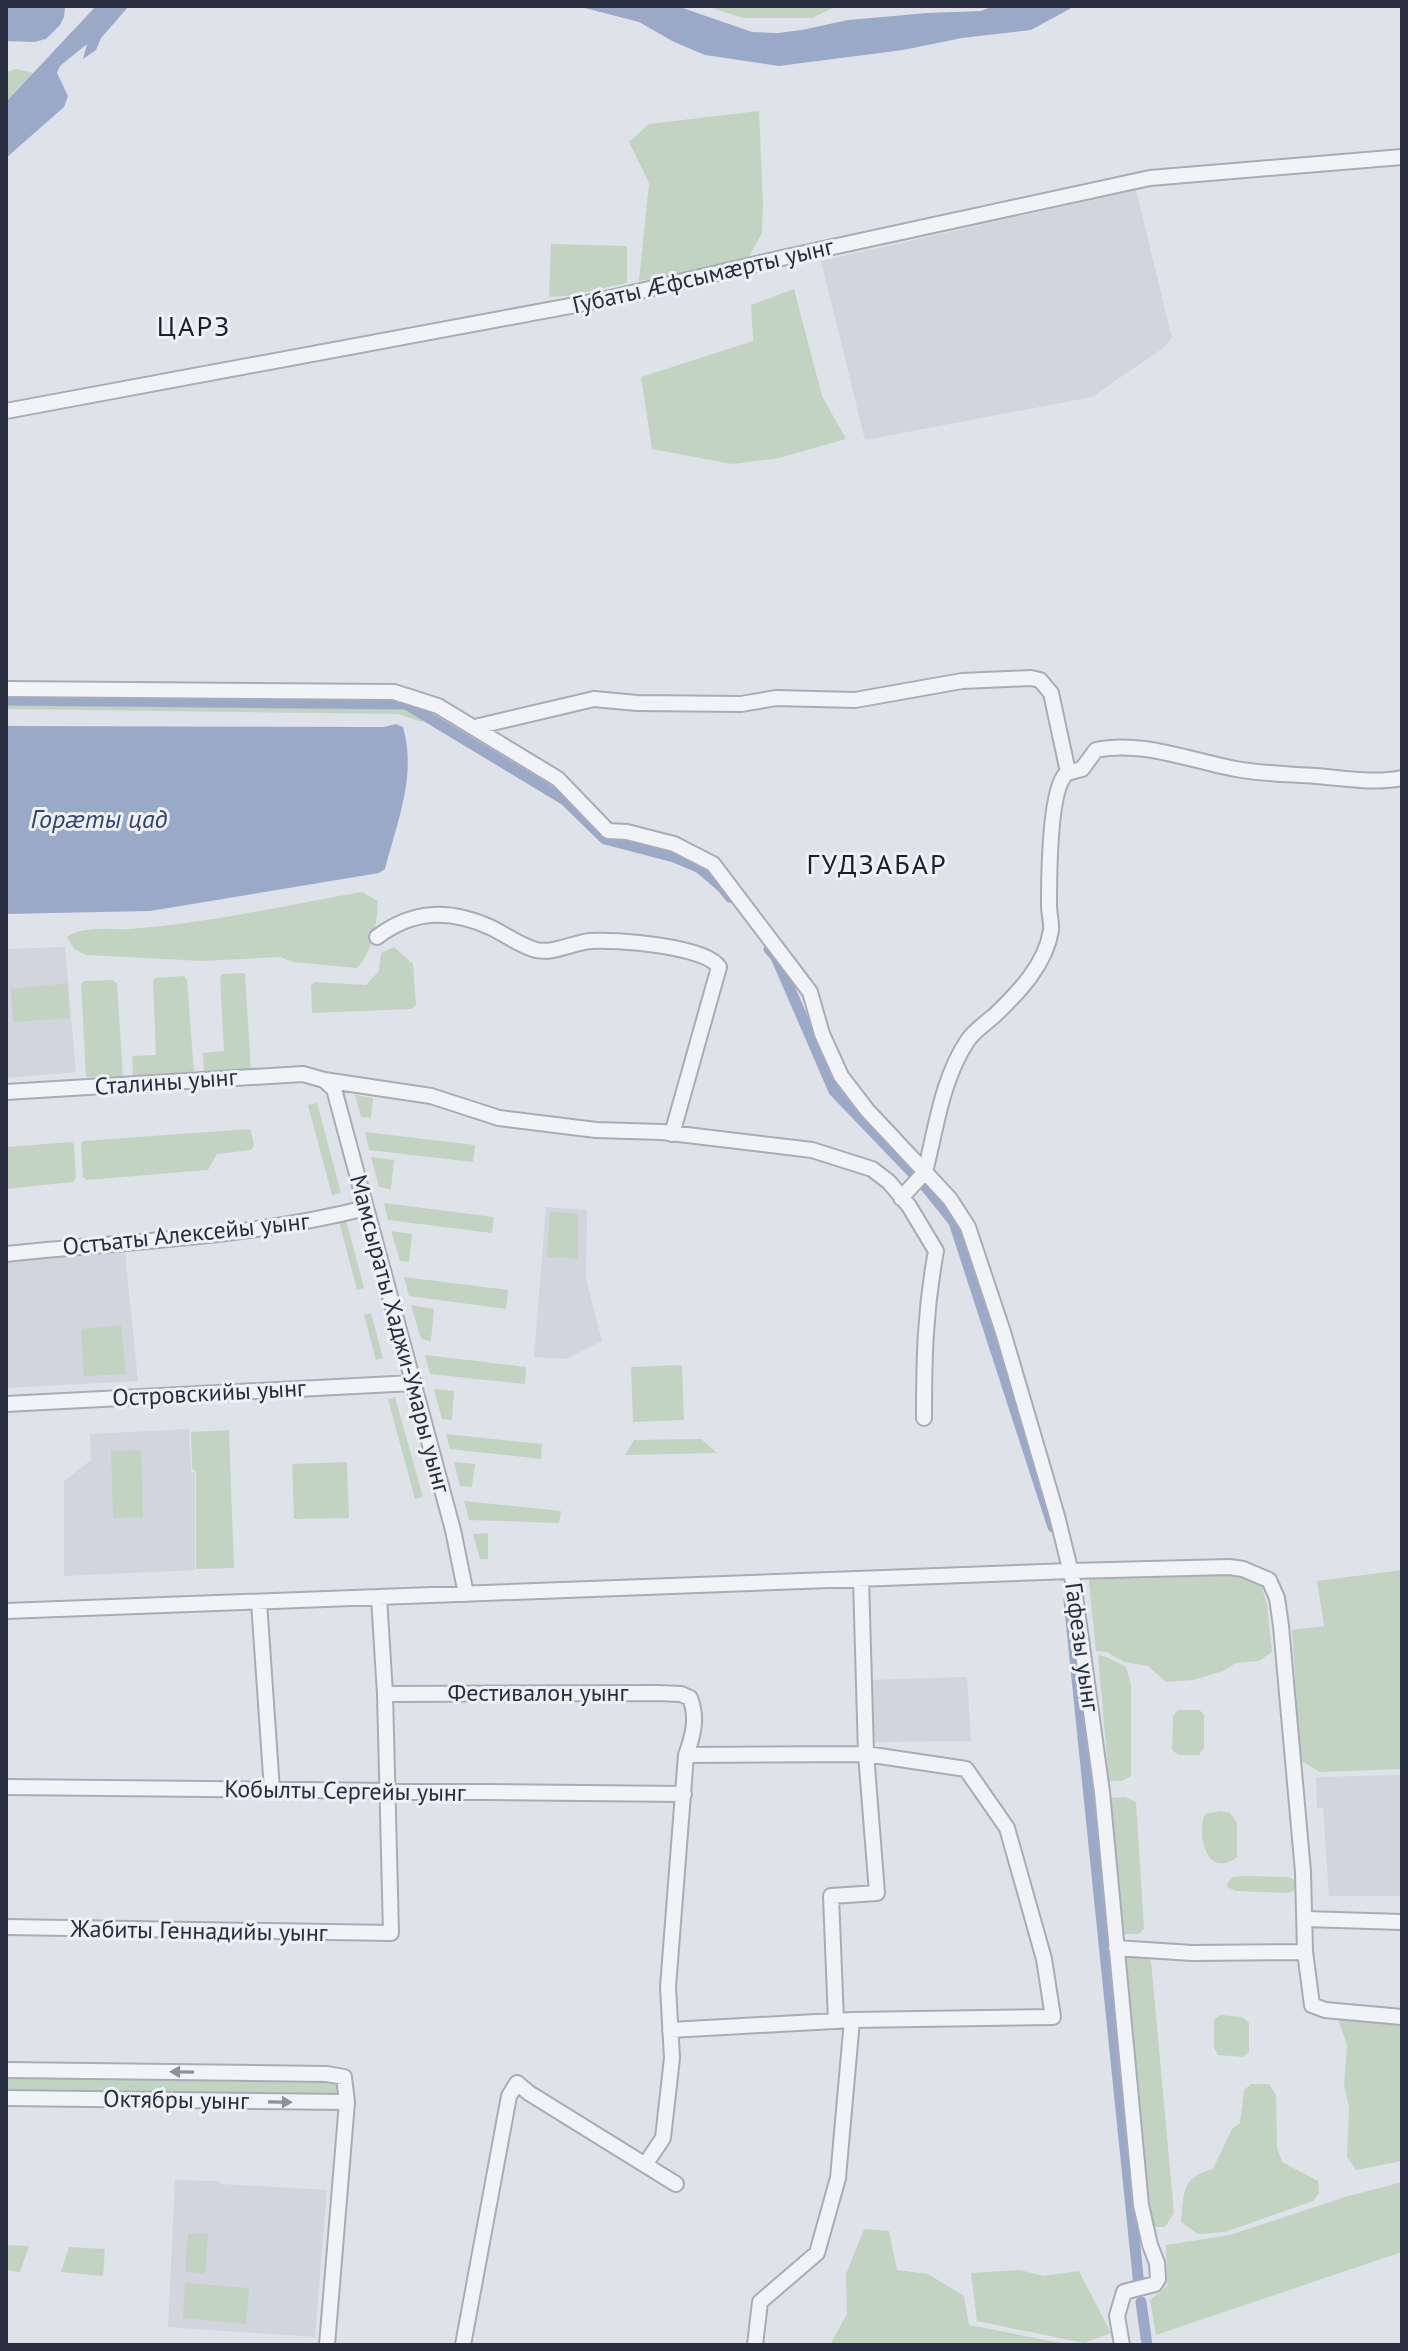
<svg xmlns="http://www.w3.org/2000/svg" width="1408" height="2351" viewBox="0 0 1408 2351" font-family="'PT Sans',sans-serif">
<rect width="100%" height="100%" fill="#e0e2e9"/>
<!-- built -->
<path fill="#d2d4de" d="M1136,190L1172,338L1163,348L1092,397L865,440L821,261Z
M65,947L76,1072L6,1078V949Z
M546,1207L587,1210L586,1278L602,1341L566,1359L534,1357Z
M124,1243L138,1381L6,1388V1256Z
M189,1429L191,1472L195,1473V1570L64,1576V1481L91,1460L90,1434Z
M967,1677L971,1741L870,1742L869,1680Z
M1401,1775V1896H1329L1323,1808H1317L1316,1777Z
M175,2180L217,2181L223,2184L327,2190L315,2337L168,2327Z"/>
<!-- green -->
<path fill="#c2d3c1" d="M706,6H837L812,18H743Z
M17,69L33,73L6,102V72Z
M759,111L763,202L762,233L746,262L639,281L649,183L629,142L649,124Z
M551,244L627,246V283L566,296L549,297Z
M794,289L822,396L846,439L779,458L732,464L652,449L641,377L753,341L751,305Z
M6,704L402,709L411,711L423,718L422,722L398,714L6,709Z
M362,892L378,901C377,922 373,952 357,968L293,962L280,957L203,961L86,955L74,949L67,937C82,926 110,930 128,929C206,924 285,905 362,892Z
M394,947L413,964L416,1005L411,1009L312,1013L311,986L314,982L366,985L379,971L381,953Z
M243,973L245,975L251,1071L204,1072L203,1053L224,1051L220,977L222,974Z
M184,976L187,980L194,1073L133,1076L132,1056L156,1055L153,981L155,978Z
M113,980L117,984L123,1077H86L81,984L84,981Z
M67,983L70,1018L13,1022L11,989Z
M355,1095L373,1098L371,1118L361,1117Z
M317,1103L341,1193L332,1195L308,1105Z
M249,1129L251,1131L254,1146L251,1150L217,1154L208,1170L87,1180L83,1177L81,1144L83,1141Z
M365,1132L475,1145L473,1162L369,1150Z
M71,1142L74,1144L76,1178L73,1182L6,1189V1147Z
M371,1157L394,1160L391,1189L379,1187Z
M384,1203L494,1217L492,1233L388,1220Z
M550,1211L578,1214V1259L547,1257Z
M346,1220L364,1288L357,1290L339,1221Z
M391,1231L412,1234L409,1262L400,1261Z
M404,1277L508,1290L506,1309L409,1296Z
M411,1305L434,1309L431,1341L421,1339Z
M371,1313L383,1358L376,1360L364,1315Z
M121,1325L126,1374L84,1376L81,1329Z
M425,1355L526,1367L525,1384L430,1374Z
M682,1365L684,1420L633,1422L631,1367Z
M434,1389L454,1391L452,1420L442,1419Z
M395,1397L423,1497L415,1499L388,1399Z
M229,1430L234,1568L196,1569V1471L192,1469L191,1432Z
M446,1434L542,1444L541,1459L450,1449Z
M701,1439L717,1453L625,1455L634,1440Z
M141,1450L143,1517L113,1518L111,1451Z
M347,1462L349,1518L294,1519L292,1464Z
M454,1462L475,1464L472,1487L460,1486Z
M464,1501L561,1511L559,1523L469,1520Z
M488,1533V1559H480L473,1534Z
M1231,1562L1260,1581L1267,1605L1272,1652L1259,1661L1236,1663L1223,1671L1193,1680L1166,1682L1148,1666L1124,1662L1107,1652L1096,1651L1088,1572Z
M1402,1570V1769L1320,1772L1300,1760L1292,1630L1324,1626L1317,1581Z
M1098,1655L1107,1657L1126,1667L1131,1685V1776L1122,1781H1109Z
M1178,1710H1199L1204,1714V1747L1199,1755H1178L1172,1750L1173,1716Z
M1125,1797L1136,1802L1144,1929L1139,1934H1123L1110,1798Z
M1219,1811L1230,1813L1237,1823V1857C1207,1880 1196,1835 1205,1814Z
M1246,1876L1289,1877L1296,1881L1294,1891L1288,1893L1236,1891L1227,1887L1228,1882L1233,1877Z
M1124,1948H1144L1151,1961L1174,2213L1165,2227H1152Z
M1220,2015L1242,2017L1249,2023V2052L1243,2057L1218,2055L1214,2048V2020Z
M1337,2016L1402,2018V2161L1356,2170L1347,2157L1349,2108L1344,2084L1347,2045Z
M6,2074L338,2080L339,2097L6,2095Z
M1251,2084H1269L1276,2095L1277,2148L1282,2162L1318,2181L1319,2193L1313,2201L1225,2232L1198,2234L1181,2222C1184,2193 1181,2177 1213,2169L1232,2129L1240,2123L1244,2090Z
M1402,2182V2252L1156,2335L1150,2300L1167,2286L1166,2245L1230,2235L1345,2197Z
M864,2229L889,2231L897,2270L928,2274L964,2296L969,2325L1072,2345H830L847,2314L846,2274Z
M188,2233L208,2234L205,2274L185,2272Z
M6,2245L29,2246L20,2272L6,2270Z
M69,2247L105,2249L103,2276L61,2272Z
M1020,2270L1043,2276L1079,2271L1111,2333L1084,2343L977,2321L971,2273Z
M185,2283L249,2288L246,2324L183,2318Z"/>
<!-- water -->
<path fill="#9ba9c9" d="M6,6H65V7L64,17L60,25L46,39L34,42L6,41Z
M96,6H129L101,38L96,50L83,59L87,44L60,66L57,73L68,96L64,107L6,158V102Z
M577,6H677L752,32L778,33L802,30L848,20L927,13L981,11L994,6H1075L1031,30L962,38L903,50L779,66L705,55L674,42L639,22Z
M396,724L403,727C417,776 397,822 385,869L379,873L150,911L6,914V726L384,727Z"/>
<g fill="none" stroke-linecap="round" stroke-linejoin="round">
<!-- canal -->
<path stroke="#9ba9c9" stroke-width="11" d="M6,700L406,704L565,800L605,839L674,857L700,868L722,887L730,897
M769,949L776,957L834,1091L926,1187L954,1222L1053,1527
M1069,1600L1139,2286
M1141,2302L1147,2345"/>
<!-- minor casing -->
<g stroke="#a9acb6" stroke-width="18">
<path id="minor" d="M6,411L602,300L782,258L1150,178L1402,157
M6,689L394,692L438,706L558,779L608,831L627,832L674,844L713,864L810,992L822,1034L841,1076L867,1110L925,1172
M475,727L594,699L637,703L741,704L776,698L855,700L962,681L1031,678L1040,680L1051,693L1068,772
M377,937C414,909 451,909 492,928C506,935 521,946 536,950C553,954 572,943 590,941C614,939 706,946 719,967L672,1134
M324,1080L334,1089L453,1530L466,1594
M6,1092L303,1074L324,1080L431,1096L499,1118L596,1130L662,1132L812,1150L872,1169L889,1182L909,1206L936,1251C925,1310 924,1358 924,1418
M925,1172C936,1129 942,1078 968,1040C975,1030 986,1023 995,1015C1019,992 1046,964 1051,930C1052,923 1049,914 1049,906C1049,881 1049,793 1065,775C1070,771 1076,771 1082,769L1096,750C1142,740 1191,761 1236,769C1262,774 1289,774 1316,776C1343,778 1375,784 1402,778
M901,1198L925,1172L950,1199L968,1227L1003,1332L1057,1516L1073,1581L1102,1792L1141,2205L1150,2245L1157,2263L1158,2279L1155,2284L1124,2292L1117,2316L1122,2345
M6,1254C126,1241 248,1238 366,1208
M6,1404L413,1383
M259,1602L272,1790
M6,1611L1070,1571L1229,1567L1243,1569L1269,1580L1277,1598L1281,1626L1303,1872L1305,1952L1312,2005L1325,2010L1402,2017
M385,1694L657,1693L681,1694L690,1698C698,1718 693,1736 686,1755L668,1987L672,2058L663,2138L645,2165
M6,1787L684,1794
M1305,1919L1402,1922
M6,1927L391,1933L385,1694L379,1597
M1116,1948L1192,1953L1305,1952
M836,2021L831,1896L877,1893L866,1754L861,1579
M670,2030L852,2020L1053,2017L1044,1959L1007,1828L966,1769L866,1754L686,1755
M6,2070L327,2074L344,2077L347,2102L327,2345
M6,2098L347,2102
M463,2345L509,2096L517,2083L529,2093L676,2184
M755,2345L760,2302L817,2253L838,2178L852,2020"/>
</g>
<!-- minor -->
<use href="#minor" stroke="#f2f3f7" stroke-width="14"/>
</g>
<!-- one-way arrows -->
<defs><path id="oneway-solid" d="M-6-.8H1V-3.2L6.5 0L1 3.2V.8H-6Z" transform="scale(2)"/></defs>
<g fill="#8d909c">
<use href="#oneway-solid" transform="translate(182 2072) rotate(-179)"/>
<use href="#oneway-solid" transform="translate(280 2102) rotate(1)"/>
</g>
<g text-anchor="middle" stroke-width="6" stroke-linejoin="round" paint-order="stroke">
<!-- street labels -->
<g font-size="24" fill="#282d40" stroke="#eff1f6">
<text transform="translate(703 276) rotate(-13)" y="8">Губаты Æфсымæрты уынг</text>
<text transform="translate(166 1082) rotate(-4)" y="8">Сталины уынг</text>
<text transform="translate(186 1234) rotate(-6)" y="8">Остъаты Алексейы уынг</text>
<text transform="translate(400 1334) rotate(75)" y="8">Мамсыраты Хаджи-Умары уынг</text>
<text transform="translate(209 1393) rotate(-3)" y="8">Островскийы уынг</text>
<text transform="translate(1082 1647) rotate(82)" y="8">Гафезы уынг</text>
<text x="538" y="1701">Фестивалон уынг</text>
<text transform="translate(345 1791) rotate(1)" y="8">Кобылты Сергейы уынг</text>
<text transform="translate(199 1931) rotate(1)" y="8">Жабиты Геннадийы уынг</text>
<text transform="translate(176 2100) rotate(1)" y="8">Октябры уынг</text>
</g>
<!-- water labels -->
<g font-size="26" font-style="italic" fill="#334474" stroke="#eff1f6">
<text x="99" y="828">Горӕты цад</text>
</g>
<!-- quarter labels -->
<g font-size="28" letter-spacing="2" fill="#1b1e31" stroke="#eff1f6">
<text x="194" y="336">ЦАРЗ</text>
<text x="877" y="874">ГУДЗАБАР</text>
</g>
</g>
<!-- border -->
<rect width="1408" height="2351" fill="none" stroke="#282d40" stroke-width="16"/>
</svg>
